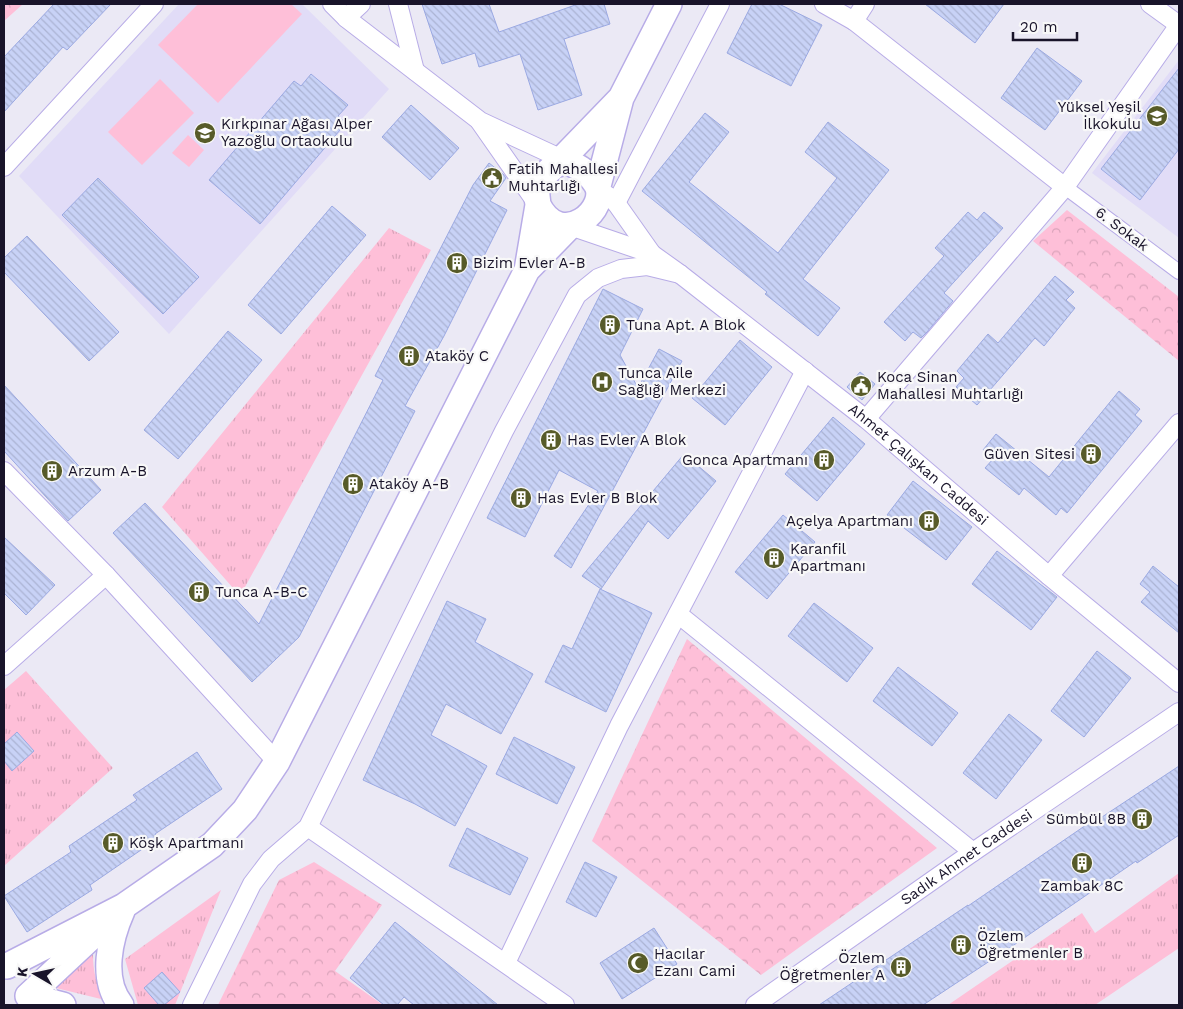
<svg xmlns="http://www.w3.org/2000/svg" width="1183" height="1009" viewBox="0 0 1183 1009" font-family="'Work Sans',sans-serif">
<defs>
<pattern id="grass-tufts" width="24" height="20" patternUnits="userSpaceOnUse" patternTransform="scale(1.25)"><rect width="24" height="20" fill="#febfd8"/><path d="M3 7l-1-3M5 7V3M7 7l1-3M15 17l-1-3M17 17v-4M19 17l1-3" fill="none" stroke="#d9a3ba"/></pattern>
<pattern id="park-crowns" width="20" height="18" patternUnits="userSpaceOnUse" patternTransform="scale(1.25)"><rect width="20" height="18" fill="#febfd8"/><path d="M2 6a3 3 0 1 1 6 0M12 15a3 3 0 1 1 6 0" fill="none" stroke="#d9a3ba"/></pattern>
<pattern id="building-back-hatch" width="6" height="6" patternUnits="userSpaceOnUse" patternTransform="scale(1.25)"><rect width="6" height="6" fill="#c8d2f6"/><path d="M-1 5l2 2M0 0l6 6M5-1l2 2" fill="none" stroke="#abb3d3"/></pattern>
</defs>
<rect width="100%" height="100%" fill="#ebe9f5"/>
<!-- built -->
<path fill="#e1dcf7" d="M179,4H302L389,89L169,334L19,176Z
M1179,60V238L1092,173Z"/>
<!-- grass -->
<path fill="url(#grass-tufts)" d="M389,228L431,250L240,596L162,507Z
M26,671L113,768L4,866V690Z
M1179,873V948L1095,1005H948L1082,913L1095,933Z
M221,890L175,1005H138L125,959Z
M93,953C93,972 96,984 105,1000L56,988Z"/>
<!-- park -->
<path fill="url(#park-crowns)" d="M4,4H23L4,21Z
M1067,210L1179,297V361L1033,241Z
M687,639L937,848L761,975L592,841Z
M314,862L382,905L335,971L383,1005H218L279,880Z"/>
<!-- garden -->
<path fill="#febfd8" d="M198,4H291L302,14L218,103L158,45Z
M160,79L194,113L142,165L108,132Z
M188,135L204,150L189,167L172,153Z"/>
<!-- building -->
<path fill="url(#building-back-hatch)" stroke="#9ba9e2" d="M54,4H111L67,50L63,47L4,112V57Z
M422,4H489L499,32L578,4H604L610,24L564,39L582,95L538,110L520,54L479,67L475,53L442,64Z
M752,4H779L822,25L791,86L727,53Z
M925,4H1004L975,43Z
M1037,48L1082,81L1045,130L1001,98Z
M1179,68V149L1140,200L1101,169Z
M311,74L348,105L338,116L346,123L260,224L209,180L294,81L301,86Z
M411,105L459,148L430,180L382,137Z
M705,113L729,132L689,182L778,253L837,178L805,152L828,122L889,170L803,279L840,308L818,336L765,294L767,292L642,191Z
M489,163L503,174L506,178L490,201L507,210L444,336L405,406L415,411L299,637L252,682L113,533L145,503L259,624L383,380L375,376L473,185Z
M98,178L199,277L163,314L62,215Z
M332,206L366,235L281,334L248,305Z
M968,212L977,220L984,212L1003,228L944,293L953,301L927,332L921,338L913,332L905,341L884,322L944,256L935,248Z
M27,236L119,332L89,361L4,272V258Z
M1055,276L1074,292L1066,300L1075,308L1044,346L1035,338L977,405L956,387L964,378L957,371L988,334L998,343Z
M603,289L643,309L620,355L638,388L659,349L682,361L571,568L554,556L598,491L559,470L525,537L487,518Z
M228,331L262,360L178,459L144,430Z
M740,340L772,367L725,425L692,398Z
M860,372L875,384L862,400L847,387Z
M4,385L101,490L68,521L4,451Z
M1119,391L1140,409L1135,415L1142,421L1067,513L1061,508L1056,515L1024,488L1019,495L985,468L993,459L983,450L996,434L1049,477Z
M833,417L865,444L817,501L785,474Z
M684,454L716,481L668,539L648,521L601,589L582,576Z
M913,481L972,527L946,560L887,515Z
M783,515L815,542L767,599L735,572Z
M4,537L55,585L26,615L4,593Z
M997,551L1057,597L1031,630L972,584Z
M1153,566L1179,587V633L1141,602L1150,592L1140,584Z
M600,589L652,613L606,712L545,682L563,645L572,649Z
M447,601L486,619L475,642L533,674L501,734L446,704L431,735L487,766L455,826L415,804L363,780Z
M814,603L873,648L847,682L788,636Z
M1097,651L1131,678L1084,737L1051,711Z
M898,667L958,713L932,746L873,701Z
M1009,714L1042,740L996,799L963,773Z
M17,732L34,751L12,771L4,761V744Z
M514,737L575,767L557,804L496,774Z
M197,752L222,789L155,834L157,839L90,885L92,890L27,932L4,896L71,852L69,846L137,800L133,795Z
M1179,766V835L1137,863L1136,861L1011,947L923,1005H819L968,905V906L1089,823L1090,825Z
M467,828L528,858L510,895L449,866Z
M585,862L617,877L596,917L566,902Z
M395,922L498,1005H414L404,997L397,1005H384L350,978Z
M654,928L677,964L622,999L600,963Z
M162,972L180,992L164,1005H159L144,988Z"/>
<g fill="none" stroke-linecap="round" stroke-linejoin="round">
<!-- pedestrian casing -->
<g stroke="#b8ace7" stroke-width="16">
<path id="pedestrian" d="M1065,187L1179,272"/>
</g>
<!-- minor casing -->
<g stroke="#b8ace7" stroke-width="20">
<g id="minor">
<path d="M332,4L346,18L480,121L562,159"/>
<path d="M398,4L415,71"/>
<path d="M824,4L854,21L1065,187"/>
<path d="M1150,4L1179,25"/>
<path d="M346,18L361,4"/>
<path d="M854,21L865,4"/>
<path d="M480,122L538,205"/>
<path d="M4,167L154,4"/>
<path d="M607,195L616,203L652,254"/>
<path d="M616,203L720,4"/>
<path id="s1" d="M570,226L652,254L680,274L866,419L1049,576L1179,683"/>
<path d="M866,419L1065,187L1179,25"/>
<path d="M4,471L106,575L277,762"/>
<path d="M1049,576L1179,423"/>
<path d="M678,614L973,852"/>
<path d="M4,666L106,575"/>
<path d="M308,827L565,1005"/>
<path d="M506,963L619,726L805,371"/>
<path d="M192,1005L252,884L271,859L308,827L504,431L577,295L598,278L621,269L647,266L680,274"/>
<path id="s2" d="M755,1005L973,852L1179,712"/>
</g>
</g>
<!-- secondary casing -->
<g stroke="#b8ace7" stroke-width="28">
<path id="secondary" d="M598,186L621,98L669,4
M538,205C562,252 611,207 596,184C588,171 575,165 562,159
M527,270L570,226
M7,966L124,906L212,845L245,810L277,762L527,270L538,205L536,187L541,178L562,159L621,98
M28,996L102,927
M28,996L63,1005
M121,1005C100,979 110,938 122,911"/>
</g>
<!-- pedestrian -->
<use href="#pedestrian" stroke="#fff" stroke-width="14"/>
<!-- minor -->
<use href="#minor" stroke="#fff" stroke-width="18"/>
<!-- secondary -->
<use href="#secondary" stroke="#fff" stroke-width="25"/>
</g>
<!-- icons -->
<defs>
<g id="school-disc" transform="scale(1.125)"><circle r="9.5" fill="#575b29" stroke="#f8f8f8"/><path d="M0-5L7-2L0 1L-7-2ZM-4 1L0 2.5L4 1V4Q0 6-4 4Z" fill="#fff"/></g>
<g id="civic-disc" transform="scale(1.125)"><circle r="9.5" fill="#575b29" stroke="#f8f8f8"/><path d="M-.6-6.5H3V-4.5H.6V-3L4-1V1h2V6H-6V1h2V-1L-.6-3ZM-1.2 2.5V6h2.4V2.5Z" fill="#fff"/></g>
<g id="building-disc" transform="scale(1.125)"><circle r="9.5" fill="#575b29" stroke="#f8f8f8"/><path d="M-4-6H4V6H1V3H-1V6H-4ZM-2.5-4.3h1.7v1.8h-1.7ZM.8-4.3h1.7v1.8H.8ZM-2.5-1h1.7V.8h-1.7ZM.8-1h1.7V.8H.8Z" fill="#fff"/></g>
<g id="hospital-disc" transform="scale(1.125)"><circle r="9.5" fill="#575b29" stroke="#f8f8f8"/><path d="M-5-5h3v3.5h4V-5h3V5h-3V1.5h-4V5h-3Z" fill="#fff"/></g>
<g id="mosque-disc" transform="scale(1.125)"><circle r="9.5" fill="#575b29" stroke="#f8f8f8"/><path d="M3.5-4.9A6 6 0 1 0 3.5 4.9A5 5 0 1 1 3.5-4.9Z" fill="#fff"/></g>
</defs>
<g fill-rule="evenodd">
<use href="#school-disc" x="1157" y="116"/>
<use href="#school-disc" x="205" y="133"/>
<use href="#civic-disc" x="492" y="178"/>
<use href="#building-disc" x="457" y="263"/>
<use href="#building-disc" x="610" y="325"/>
<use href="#building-disc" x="409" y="356"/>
<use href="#hospital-disc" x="602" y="382"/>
<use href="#civic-disc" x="861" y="386"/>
<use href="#building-disc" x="551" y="440"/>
<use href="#building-disc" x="1091" y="454"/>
<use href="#building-disc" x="824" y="460"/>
<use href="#building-disc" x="52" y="471"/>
<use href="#building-disc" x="353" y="484"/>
<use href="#building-disc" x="521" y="498"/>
<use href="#building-disc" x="929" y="521"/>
<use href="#building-disc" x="774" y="558"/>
<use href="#building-disc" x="199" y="592"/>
<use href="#building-disc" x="1142" y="819"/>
<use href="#building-disc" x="113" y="843"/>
<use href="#building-disc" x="1082" y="863"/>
<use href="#building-disc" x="961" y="945"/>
<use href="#mosque-disc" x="638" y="963"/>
<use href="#building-disc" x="901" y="967"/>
</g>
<g text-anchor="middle" stroke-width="4.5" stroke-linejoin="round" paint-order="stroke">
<!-- poi labels -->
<g font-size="15" fill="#19142a" stroke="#f8f8f8" text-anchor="start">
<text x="1141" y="112" text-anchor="end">Yüksel Yeşil<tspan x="1141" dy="17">İlkokulu</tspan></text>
<text x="221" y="129">Kırkpınar Ağası Alper<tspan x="221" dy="17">Yazoğlu Ortaokulu</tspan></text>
<text x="508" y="174">Fatih Mahallesi<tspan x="508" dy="17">Muhtarlığı</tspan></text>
<text x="473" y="268">Bizim Evler A-B</text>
<text x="626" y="330">Tuna Apt. A Blok</text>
<text x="425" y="361">Ataköy C</text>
<text x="618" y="378">Tunca Aile<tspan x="618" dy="17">Sağlığı Merkezi</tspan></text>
<text x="877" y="382">Koca Sinan<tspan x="877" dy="17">Mahallesi Muhtarlığı</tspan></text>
<text x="567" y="445">Has Evler A Blok</text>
<text x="1075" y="459" text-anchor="end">Güven Sitesi</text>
<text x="808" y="465" text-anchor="end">Gonca Apartmanı</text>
<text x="68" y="476">Arzum A-B</text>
<text x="369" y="489">Ataköy A-B</text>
<text x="537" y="503">Has Evler B Blok</text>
<text x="913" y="526" text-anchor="end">Açelya Apartmanı</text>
<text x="790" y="554">Karanfil<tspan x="790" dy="17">Apartmanı</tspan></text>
<text x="215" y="597">Tunca A-B-C</text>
<text x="1126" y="824" text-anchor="end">Sümbül 8B</text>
<text x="129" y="848">Köşk Apartmanı</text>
<text x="1082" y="891" text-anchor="middle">Zambak 8C</text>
<text x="977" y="941">Özlem<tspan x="977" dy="17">Öğretmenler B</tspan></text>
<text x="654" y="959">Hacılar<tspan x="654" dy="17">Ezanı Cami</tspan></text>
<text x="885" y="963" text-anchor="end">Özlem<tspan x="885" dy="17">Öğretmenler A</tspan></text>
</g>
<!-- street labels -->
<g font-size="15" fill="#19142a" stroke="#f8f8f8">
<text transform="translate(1122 229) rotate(37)" y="5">6. Sokak</text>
<text dy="5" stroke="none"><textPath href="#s1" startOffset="426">Ahmet Çalışkan Caddesi</textPath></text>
<text dy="5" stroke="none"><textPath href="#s2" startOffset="258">Sadık Ahmet Caddesi</textPath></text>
</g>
</g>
<!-- border -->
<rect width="1183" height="1009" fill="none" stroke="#19142a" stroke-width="10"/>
<!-- north arrow -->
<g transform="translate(35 974) rotate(279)" stroke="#f8f8f8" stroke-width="4" paint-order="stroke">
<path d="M0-4L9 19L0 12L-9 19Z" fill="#19142a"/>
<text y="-8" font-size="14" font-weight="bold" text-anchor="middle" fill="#19142a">K</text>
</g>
<!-- scale -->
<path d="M1013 32v8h64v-8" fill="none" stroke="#19142a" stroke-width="2.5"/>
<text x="1020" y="32" font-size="15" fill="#19142a" stroke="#f8f8f8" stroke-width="4" paint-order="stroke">20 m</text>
</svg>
